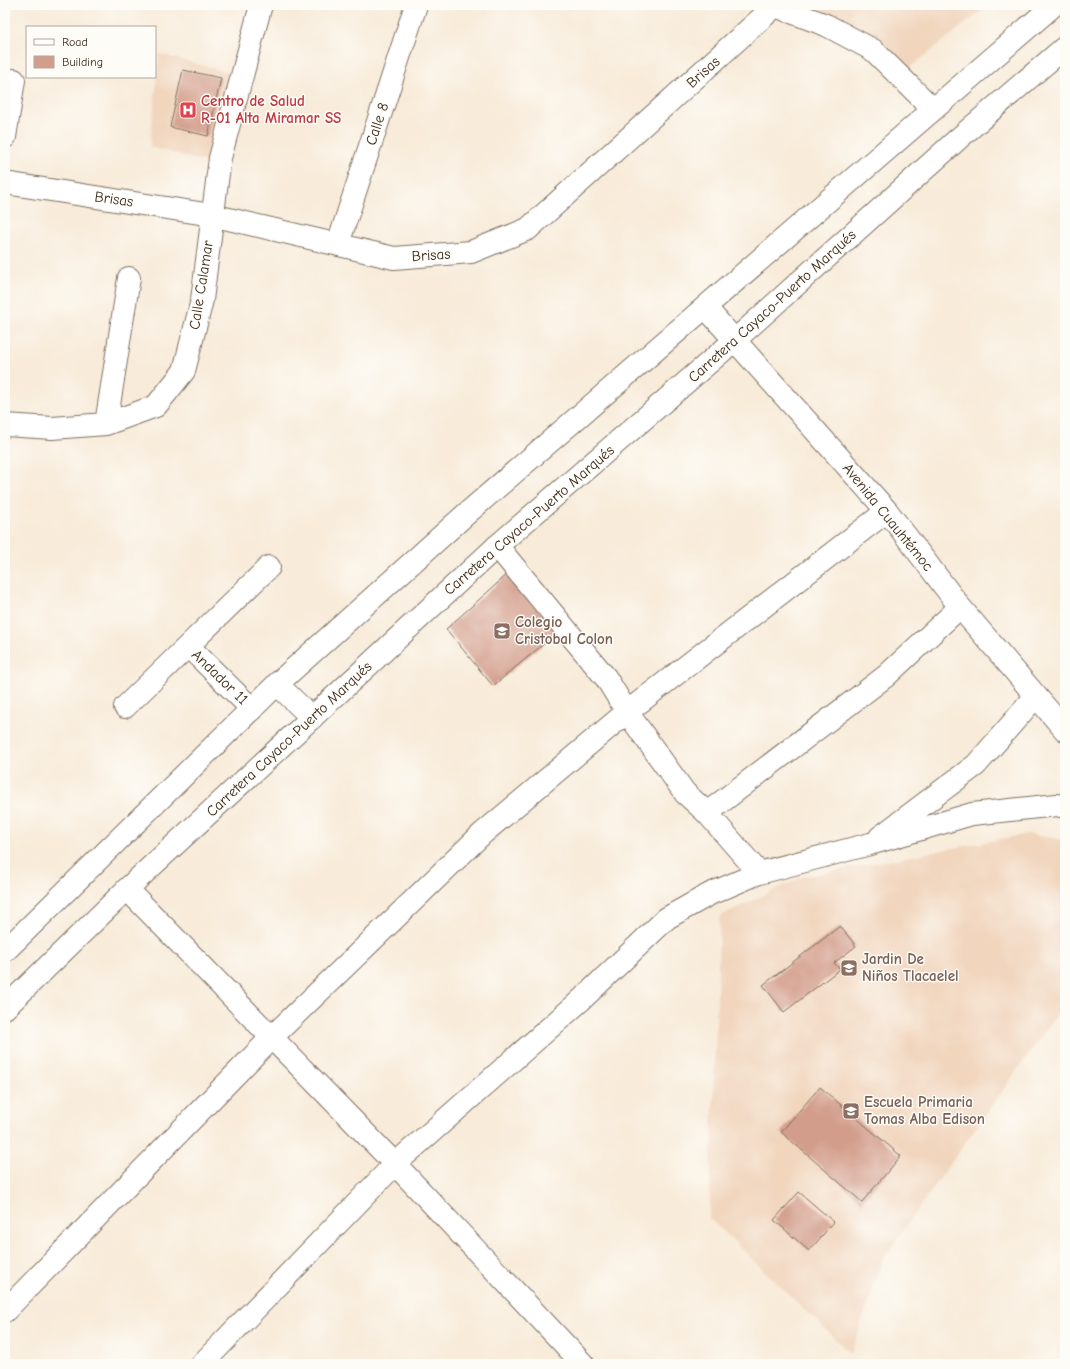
<svg xmlns="http://www.w3.org/2000/svg" width="1070" height="1369" viewBox="0 0 1070 1369" font-family="'Comic Neue',sans-serif">
<rect width="100%" height="100%" fill="#fdfcf7"/>
<filter id="ink" filterUnits="userSpaceOnUse"><feTurbulence type="fractalNoise" baseFrequency=".025" numOctaves="2"/><feDisplacementMap in="SourceGraphic" scale="8" xChannelSelector="R" yChannelSelector="G"/><feConvolveMatrix kernelMatrix="1 2 1 2 8 2 1 2 1" color-interpolation-filters="sRGB"/></filter>
<filter id="wash" filterUnits="userSpaceOnUse"><feTurbulence type="fractalNoise" baseFrequency=".012" numOctaves="4" result="noise"/><feDisplacementMap in="SourceGraphic" scale="16" xChannelSelector="R" yChannelSelector="G"/><feGaussianBlur stdDeviation="0.9" result="paint"/><feColorMatrix in="noise" values="0 0 0 0 0 0 0 0 0 0 0 0 0 0 0 0 0 1.4 0 .05"/><feComposite in="paint" operator="in"/></filter>
<g filter="url(#wash)">
<rect width="100%" height="100%" fill="#f8ebd9"/>
<!-- built -->
<path fill="#f1d5bd" d="M816,5H989L909,68Z
M159,54L232,73L209,163L150,147Z
M1027,834L1065,840V1003L884,1257L851,1354L709,1218L720,916L802,877Z"/>
<g id="blocks">
<!-- building -->
<path fill="#d39d8b" d="M183,70L221,78L208,136L170,127Z
M509,573L558,632L493,686L446,629Z
M840,926L856,946L834,963L840,969L784,1012L763,985Z
M820,1087L901,1156L862,1202L781,1132Z
M799,1192L834,1222L809,1251L774,1220Z"/>
</g>
</g>
<g filter="url(#ink)">
<use href="#blocks" fill-opacity="0" stroke="#7d6e5f" stroke-width="1"/>
<g fill="none" stroke-linecap="round" stroke-linejoin="round">
<!-- minor casing -->
<g stroke="#7d6e5f" stroke-width="24">
<path id="minor" d="M766,5L775,6L826,25L873,50L933,109
M5,137L14,80
M5,183L212,215L394,258L471,252L528,229L775,6
M338,244L416,5
M706,308L887,511L960,607L1065,730
M106,424L129,278
M5,425L52,428L106,424L156,406L184,371L202,300L220,158L261,5
M497,546L606,678L627,712L685,793L707,813L759,873
M188,646L252,709
M125,707L269,567
M707,813L886,676L960,607
M880,837L976,765L1036,696
M127,889L395,1164L583,1364
M5,1311L272,1037L482,834L627,712L887,511
M202,1364L395,1164L580,1001L667,918L710,894L759,873L870,844L972,814L1057,805L1065,807"/>
</g>
<!-- major casing -->
<g stroke="#7d6e5f" stroke-width="24">
<path id="major" d="M5,951L277,684L465,515L1054,5
M5,1008L127,889L497,546L735,340L958,139L1065,47"/>
</g>
<!-- highway casing -->
<g stroke="#7d6e5f" stroke-width="24">
<path id="highway" d="M277,684L312,718"/>
</g>
<!-- minor -->
<use href="#minor" stroke="#fff" stroke-width="22"/>
<!-- major -->
<use href="#major" stroke="#fff" stroke-width="22"/>
<!-- highway -->
<use href="#highway" stroke="#fff" stroke-width="22"/>
</g>
</g>
<!-- icons -->
<defs>
<g id="hospital-square" transform="scale(0.9)"><rect x="-9" y="-9" width="18" height="18" rx="4" fill="#e0444e" stroke="#fdfcf7"/><path d="M-5-5h3v3.5h4V-5h3V5h-3V1.5h-4V5h-3Z" fill="#fff"/></g>
<g id="school-square" transform="scale(0.9)"><rect x="-9" y="-9" width="18" height="18" rx="4" fill="#8d6e63" stroke="#fdfcf7"/><path d="M0-5L7-2L0 1L-7-2ZM-4 1L0 2.5L4 1V4Q0 6-4 4Z" fill="#fff"/></g>
</defs>
<g fill-rule="evenodd">
<use href="#hospital-square" x="188" y="110"/>
<use href="#school-square" x="502" y="631"/>
<use href="#school-square" x="849" y="968"/>
<use href="#school-square" x="851" y="1111"/>
</g>
<g text-anchor="middle" stroke-width="3" stroke-linejoin="round" paint-order="stroke">
<!-- street labels -->
<g font-size="15" fill="#3b2a1e" stroke="#fdfcf7">
<text transform="translate(703 72) rotate(-42)" y="5">Brisas</text>
<text transform="translate(377 124) rotate(-72)" y="5">Calle 8</text>
<text transform="translate(114 199) rotate(8)" y="5">Brisas</text>
<text transform="translate(431 255) rotate(-4)" y="5">Brisas</text>
<text transform="translate(201 285) rotate(-81)" y="5">Calle Calamar</text>
<text transform="translate(772 306) rotate(-42)" y="5">Carretera Cayaco-Puerto Marqués</text>
<text transform="translate(888 517) rotate(51)" y="5">Avenida Cuauhtémoc</text>
<text transform="translate(529 520) rotate(-41)" y="5">Carretera Cayaco-Puerto Marqués</text>
<text transform="translate(220 677) rotate(44)" y="5">Andador 11</text>
<text transform="translate(289 739) rotate(-43)" y="5">Carretera Cayaco-Puerto Marqués</text>
</g>
<!-- health labels -->
<g font-size="15" font-weight="bold" fill="#be3a42" stroke="#fdfcf7" text-anchor="start">
<text x="201" y="106">Centro de Salud<tspan x="201" dy="17">R-01 Alta Miramar SS</tspan></text>
</g>
<!-- education labels -->
<g font-size="15" font-weight="bold" fill="#785e54" stroke="#fdfcf7" text-anchor="start">
<text x="515" y="627">Colegio<tspan x="515" dy="17">Cristobal Colon</tspan></text>
<text x="862" y="964">Jardin De<tspan x="862" dy="17">Niños Tlacaelel</tspan></text>
<text x="864" y="1107">Escuela Primaria<tspan x="864" dy="17">Tomas Alba Edison</tspan></text>
</g>
</g>
<!-- margin -->
<rect width="1070" height="1369" fill="none" stroke="#fdfcf7" stroke-width="20"/>
<!-- legend -->
<rect x="26" y="26" width="130" height="52" fill="#fdfcf7" stroke="#afa8a0"/>
<rect x="34" y="39" width="20" height="6" fill="#ffffff" stroke="#afa8a0"/>
<text x="62" y="46" font-size="12" fill="#3b2a1e">Road</text>
<rect x="34" y="56" width="20" height="12" fill="#d39d8b" stroke="#afa8a0"/>
<text x="62" y="66" font-size="12" fill="#3b2a1e">Building</text>
</svg>
